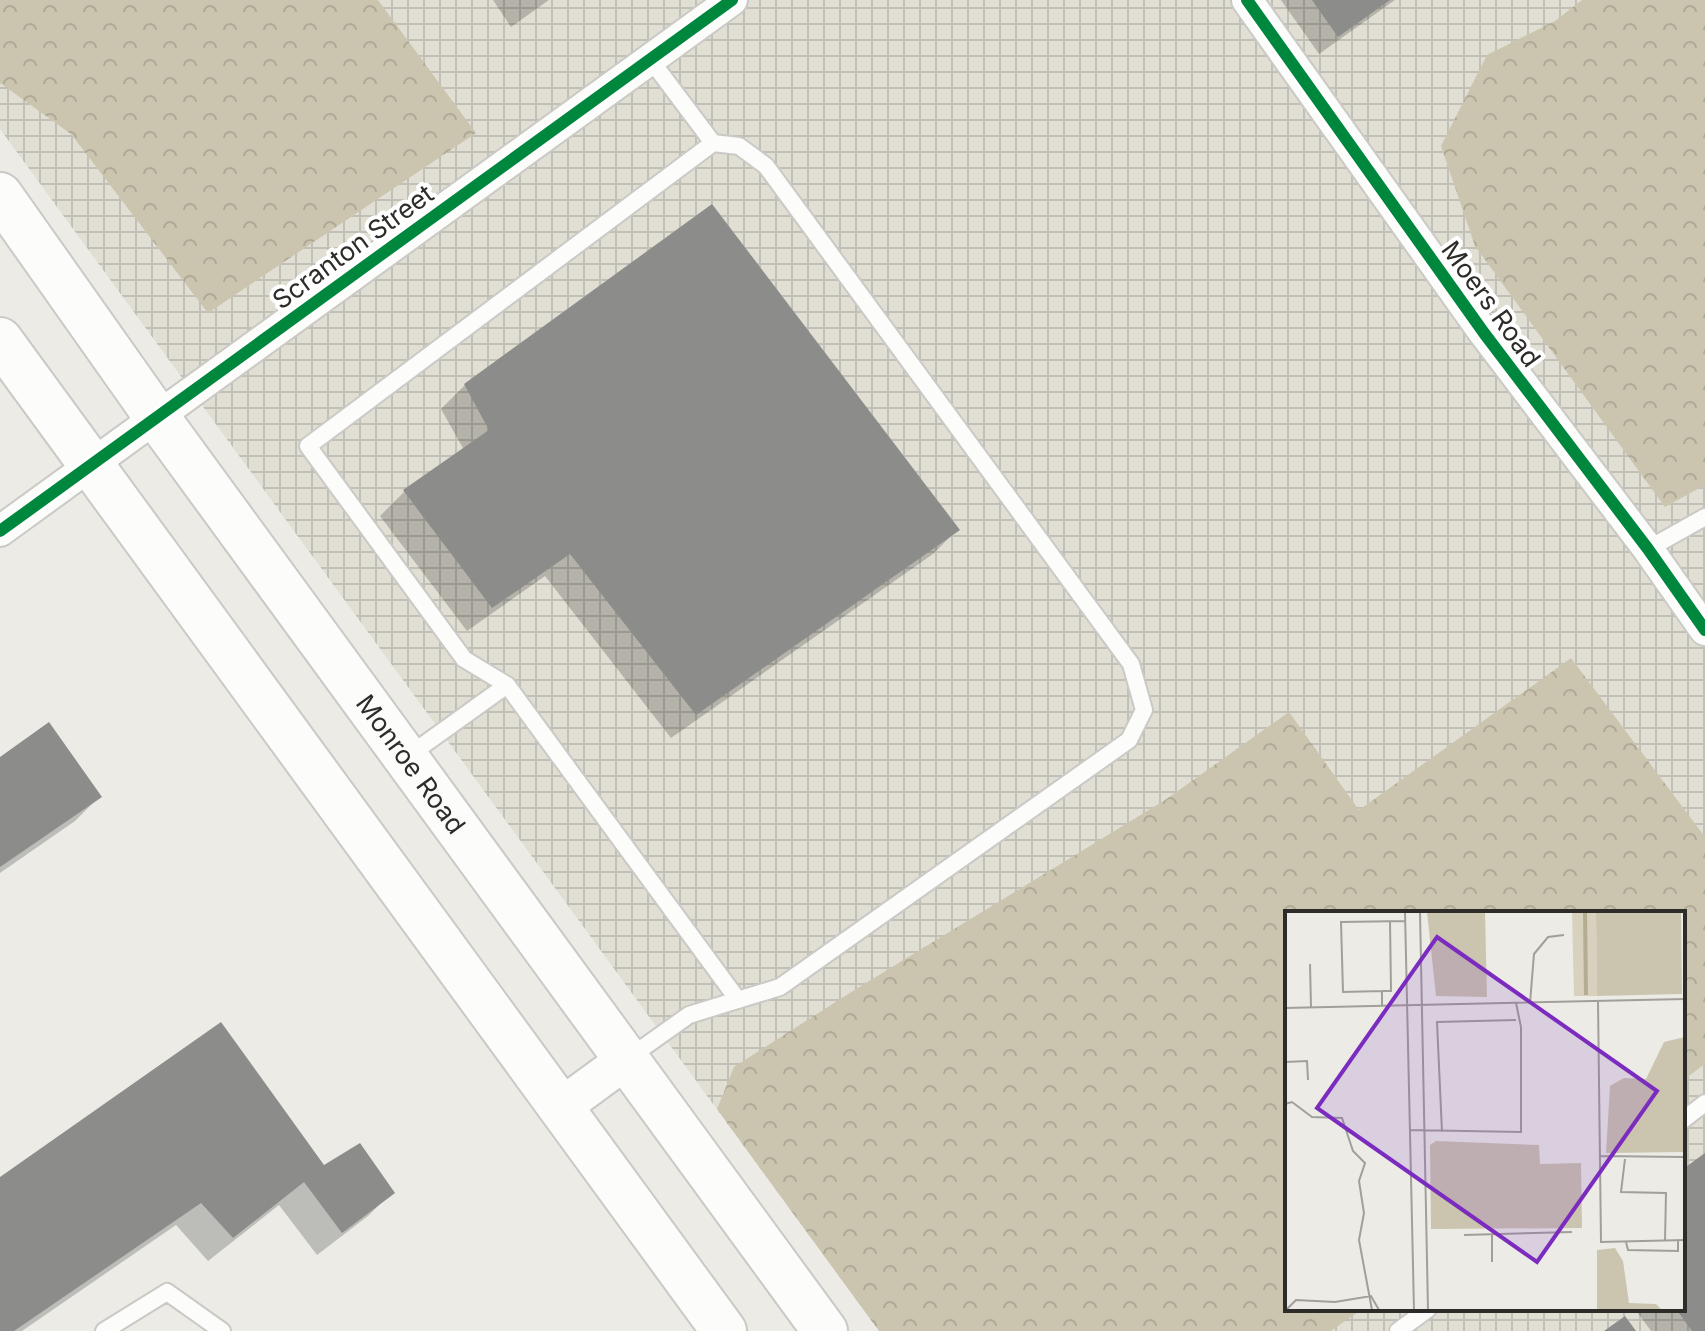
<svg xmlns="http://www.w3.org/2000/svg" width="1705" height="1331" viewBox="0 0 1705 1331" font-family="Inter,sans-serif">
<defs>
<pattern id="industrial-grid" width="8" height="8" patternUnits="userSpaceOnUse" patternTransform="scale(2)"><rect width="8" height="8" fill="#e1dfd4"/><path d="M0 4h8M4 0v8" fill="none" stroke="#c1c0b6"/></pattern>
<pattern id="forest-crowns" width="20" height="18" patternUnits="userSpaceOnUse" patternTransform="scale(2)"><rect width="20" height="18" fill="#cbc5af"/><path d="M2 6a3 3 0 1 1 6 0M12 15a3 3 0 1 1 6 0" fill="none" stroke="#afa997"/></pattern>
</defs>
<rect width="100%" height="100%" fill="#ecebe6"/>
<!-- industrial -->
<path fill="url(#industrial-grid)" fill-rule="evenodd" d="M0,0H1705V1331H879L0,129ZM1287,913H1683V1309H1287Z"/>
<!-- forest -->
<path fill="url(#forest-crowns)" d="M0,0H378L476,133L208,313L71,134L0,83Z
M1582,0H1705V485L1665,507L1475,246L1441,146L1487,55L1555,21Z
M1571,658L1705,837V1064L1683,1080V913H1287V1309H1362L1331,1331H879L717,1109L734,1067L856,989L1165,800L1289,712L1359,810Z"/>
<!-- shadow -->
<path fill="#0003" d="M493,0H549L511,27Z
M1281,0H1395L1319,54Z
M465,385L957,530L933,554L671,738L545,576L467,631L380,516L404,492L464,450L441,409Z
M0,760L99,797L75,821L0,873Z
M1705,1156V1331H1651L1635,1309H1683V1171Z
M323,1168L392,1192L368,1216L317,1255L279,1205L208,1261L176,1225L22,1331H0V1179Z"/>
<!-- building -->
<path fill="#8c8c8b" d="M1312,0H1390L1338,37Z
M712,204L960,530L696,715L570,554L492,608L403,490L489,430L464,384Z
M49,722L102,797L0,867V757Z
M221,1022L324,1165L360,1143L395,1193L342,1233L304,1182L233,1238L201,1203L14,1331H0V1177Z
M1705,1153V1331H1692L1676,1309H1683V1169Z
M1625,1316L1636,1331H1604Z"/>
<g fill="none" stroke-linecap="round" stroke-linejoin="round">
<!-- service casing -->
<g stroke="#cac9c6" stroke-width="20">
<path id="service" d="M713,143L308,446L464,659L507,685L738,1000
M1648,549L1705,517
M408,756L507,685
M627,1059L689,1015L780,987L1129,740L1144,710L1131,664L766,166L739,146L713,143L650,59
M1683,1120L1705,1103
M104,1331L167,1292L222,1331
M1398,1331L1428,1309"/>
</g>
<!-- minor casing -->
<g stroke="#cac9c6" stroke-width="34">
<path id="minor" d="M1247,0L1484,333L1648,549L1705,630
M0,531L732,0"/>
</g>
<!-- tertiary casing -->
<g stroke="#cac9c6" stroke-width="42">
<path id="tertiary" d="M560,1108L627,1059"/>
</g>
<!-- secondary casing -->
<g stroke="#cac9c6" stroke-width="48">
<g id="secondary">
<path id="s1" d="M0,195L156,416L825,1331"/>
<path d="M0,340L724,1331"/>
</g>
</g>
<!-- service -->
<use href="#service" stroke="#fcfcfb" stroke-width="16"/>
<!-- minor -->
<use href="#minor" stroke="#fcfcfb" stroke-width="30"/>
<!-- tertiary -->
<use href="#tertiary" stroke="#fcfcfb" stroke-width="38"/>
<!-- secondary -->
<use href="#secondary" stroke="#fcfcfb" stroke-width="44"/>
<!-- cycleway casing -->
<g stroke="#fff" stroke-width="17">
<path id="cycleway" d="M1247,0L1484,333L1648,549L1705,630
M0,531L732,0"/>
</g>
<!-- cycleway -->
<use href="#cycleway" stroke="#00873e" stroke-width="12"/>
</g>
<g text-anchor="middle" stroke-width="8" stroke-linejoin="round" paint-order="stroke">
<!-- street labels -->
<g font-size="26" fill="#2d2c29" stroke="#fff">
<text transform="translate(353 247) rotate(-36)" y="9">Scranton Street</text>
<text transform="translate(1491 304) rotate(54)" y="9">Moers Road</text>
<text dy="9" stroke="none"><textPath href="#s1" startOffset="702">Monroe Road</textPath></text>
</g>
</g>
<!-- overview -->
<g transform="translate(1285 911)">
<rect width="400" height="400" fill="#ecebe6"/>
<path d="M287,1H311L312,85H289Z" fill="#d7d1be"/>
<path d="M142,1H200L202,86L151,85ZM311,1H396L397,83L312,85ZM400,126V241L321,242L325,175L339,167L361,168L379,131ZM151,230L254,234L255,253L296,252L297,317L146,318L145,234ZM330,337L338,350L344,392L371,393L377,399H312V339Z" fill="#cbc5af"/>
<path fill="none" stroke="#b4ad93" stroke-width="4" d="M300,1L301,84"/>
<path fill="none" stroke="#a09f9a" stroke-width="2" d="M120,1L129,399M135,1L143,399M25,53L26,96M97,80H106L105,10M313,90L316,331L400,329M245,92L249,43L263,26L279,24M97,95V80L58,81L56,11L120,10M0,97L400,88M0,151L22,150L23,169M0,193L7,191L27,206L57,207L68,240L80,252L74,270L79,302L74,329L87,399M125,219L236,221V116L231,92M157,221L152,111L231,109M315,245L400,246M340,248L336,281L381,282L380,330M179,324L287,321M207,324V351M341,331L343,339L393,340V329M1,399L11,389L50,391L86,385L94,399"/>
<path fill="#7b2cbf" fill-opacity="0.15" stroke="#7b2cbf" stroke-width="4" d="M152,26L372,180L252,351L32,197Z"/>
<rect width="400" height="400" fill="none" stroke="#2d2c29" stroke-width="4"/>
</g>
</svg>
